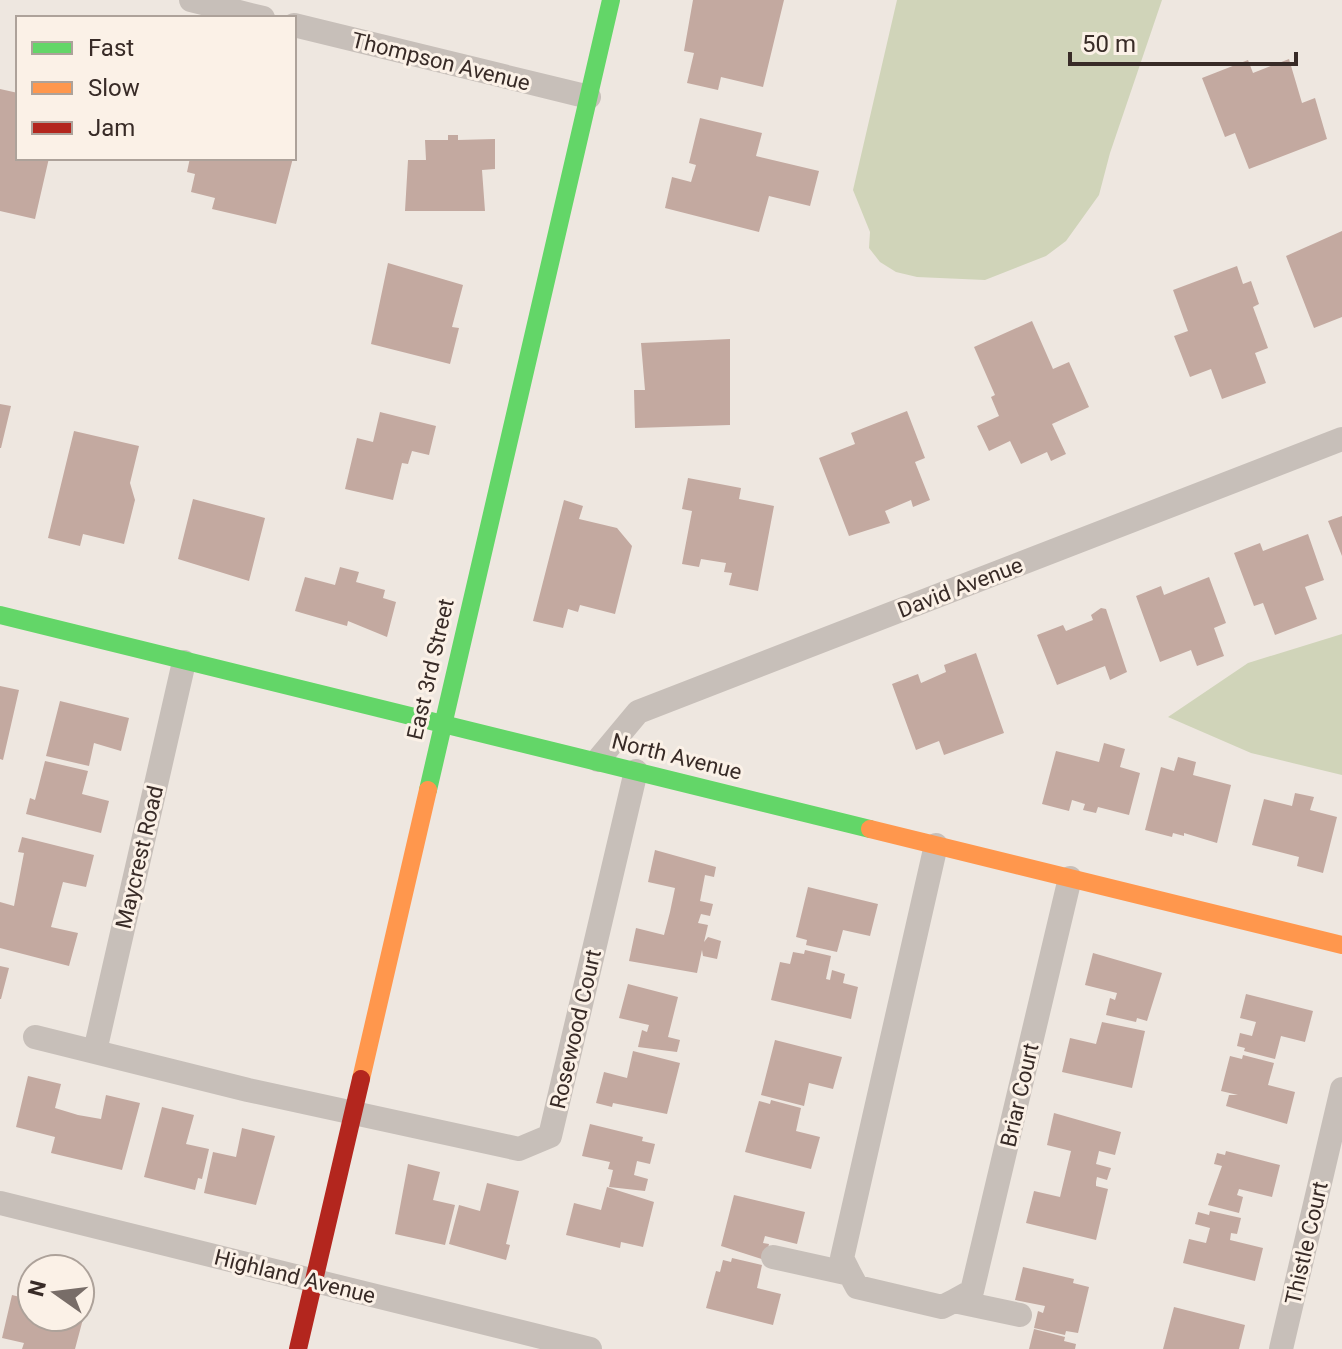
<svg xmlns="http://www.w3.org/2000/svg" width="1342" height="1349" viewBox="0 0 1342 1349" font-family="Roboto,sans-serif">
<rect width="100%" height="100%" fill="#eee7e0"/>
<!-- green -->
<path fill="#d0d4b9" d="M897,0H1162L1110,153L1099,195L1066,241L1046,256L985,280L917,277L896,272L880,262L869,248L870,232L853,190Z
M1342,634V775L1251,753L1168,717L1248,663Z"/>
<!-- building -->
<path fill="#c3a9a0" d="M693,0H784L763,87L721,77L718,90L687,83L694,53L684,51Z
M1289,59L1302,103L1315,98L1327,139L1249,169L1235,133L1225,137L1202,78L1248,60L1253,73Z
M0,89L18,93L15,121H18V158H49L35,219L0,211Z
M700,118L762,133L756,156L819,171L810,206L769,196L759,232L665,208L672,177L691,182L696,165L689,163Z
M448,135H458V140L495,139V169L482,170L485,211H405L408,160H426L425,140H448Z
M190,158H293L276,224L212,209L215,198L191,192L195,174L187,172Z
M1342,231V317L1314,328L1286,256Z
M388,263L463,285L452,327L459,328L450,364L371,344Z
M1237,266L1243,284L1251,281L1259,304L1253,307L1268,348L1255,353L1266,383L1222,399L1211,369L1190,377L1174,336L1188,331L1173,290Z
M1032,321L1053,369L1069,362L1089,407L1052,424L1066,454L1051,461L1047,452L1021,464L1010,441L989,451L977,426L999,416L991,397L995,395L974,347Z
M730,339V425L635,428L634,390H645L641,343Z
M0,404L11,406L1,448H0Z
M907,411L925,458L915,462L930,500L913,507L911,500L885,511L890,523L849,536L819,458L855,444L851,433Z
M380,412L436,426L429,455L412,451L408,464L402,463L393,500L345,489L357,438L373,442Z
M74,431L139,446L130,483L135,500L124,544L83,534L80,546L48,538Z
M688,478L741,488L739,499L774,506L758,591L729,585L732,573L724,572L726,563L701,559L699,567L682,564L692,511L682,509Z
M193,499L265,518L249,581L178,559Z
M564,500L583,506L579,519L617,528L632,546L615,614L580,605L578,612L568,609L563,628L533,621Z
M1342,516V556L1328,521Z
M1308,534L1324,580L1305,587L1317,619L1275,635L1263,603L1254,606L1234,553L1260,543L1263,551Z
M340,567L359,572L356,582L385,590L383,598L396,602L387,637L348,621L347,626L295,611L305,577L335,585Z
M1209,577L1226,623L1214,628L1224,656L1197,666L1191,650L1160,662L1136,596L1161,586L1164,595Z
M1101,608L1106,609L1127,672L1110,680L1105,666L1057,685L1037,635L1063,625L1066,631L1093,620L1091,615Z
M976,653L1004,733L944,755L939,741L916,750L892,684L918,674L921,683L946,672L944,665Z
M0,686L19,690L3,760L0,759Z
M60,701L129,718L121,751L94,743L89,766L46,756Z
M1104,743L1125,749L1120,767L1140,773L1129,815L1098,807L1096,813L1083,810L1085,804L1072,800L1069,811L1042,804L1056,751L1099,762Z
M1178,757L1196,762L1193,775L1231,785L1217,843L1184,833V836L1173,833L1172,837L1145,830L1161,767L1174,771Z
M45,761L88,771L82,794L109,801L101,833L26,814L30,798L35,800Z
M1295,793L1314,797L1310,810L1337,817L1323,873L1297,866L1299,857L1252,845L1264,799L1292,806Z
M22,837L94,855L86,887L63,882L51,927L78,933L69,966L0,948V902L14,906L24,853L18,852Z
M655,850L716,867L714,877L705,875L700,901L713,904L710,916L701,914L698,923L708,925L704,942L708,937L721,941L717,959L703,956L702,950L697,973L629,961L636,928L664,935L670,912L675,888L648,882Z
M808,887L878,904L870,936L843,930L837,952L806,945L807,940L796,937Z
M805,950L831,956L826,979L830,980L832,970L845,974L843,983L858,987L851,1019L771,1000L780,962L790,964L793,952L804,954Z
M1093,953L1162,973L1147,1021L1137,1018L1136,1022L1106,1015L1110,998L1115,1000L1117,993L1085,985Z
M0,966L9,968L1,999H0Z
M628,984L678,997L668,1037L680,1040L677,1052L638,1047L642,1030L647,1032L649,1025L619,1018Z
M1246,994L1313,1011L1305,1042L1281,1036L1275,1059L1244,1051L1245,1048L1237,1046L1240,1033L1252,1036L1256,1022L1240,1018Z
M1102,1022L1145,1031L1132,1088L1062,1072L1070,1038L1096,1044Z
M775,1040L842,1057L833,1089L809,1083L804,1106L761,1095Z
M633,1051L680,1063L667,1114L613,1103L612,1107L596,1103L604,1072L627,1078Z
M1243,1055L1274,1063L1268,1085L1295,1092L1287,1124L1226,1106L1229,1095H1238L1221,1091L1230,1056L1242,1059Z
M28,1076L61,1084L55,1108L78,1115L101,1119L106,1095L140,1103L122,1170L51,1153L55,1137L16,1127Z
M771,1100L801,1108L796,1131L820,1137L811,1169L745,1152L759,1101L770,1104Z
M162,1107L194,1115L186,1144L209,1149L202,1179L198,1178L195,1190L144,1177Z
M1054,1113L1121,1132L1115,1155L1099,1151L1096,1164L1111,1168L1107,1180L1097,1177L1096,1182V1186L1108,1189L1096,1240L1026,1223L1034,1191L1060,1197L1071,1151L1047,1145Z
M590,1124L643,1137L642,1141L655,1144L650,1164L637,1161L634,1175L648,1179L645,1191L609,1187L613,1170L608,1169L610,1162L582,1156Z
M242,1128L275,1136L256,1205L204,1193L213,1152L236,1157Z
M1226,1151L1280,1165L1272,1197L1239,1189L1237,1195L1243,1197L1239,1213L1208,1205L1222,1166L1214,1164L1217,1153L1225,1155Z
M408,1164L440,1172L433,1200L455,1205L445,1245L395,1234Z
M487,1183L519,1191L506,1244L510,1245L506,1260L449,1244L459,1205L480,1211Z
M607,1187L654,1202L643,1247L621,1242L620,1248L566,1235L574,1203L601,1210Z
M734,1195L805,1212L797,1244L765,1236L763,1243L769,1244L765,1260L721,1246Z
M1210,1211L1241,1218L1237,1234L1231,1233L1230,1240L1263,1248L1255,1281L1183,1263L1189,1239L1206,1243L1210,1228L1195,1224L1198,1212L1209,1215Z
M732,1258L762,1265L757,1288L781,1294L773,1325L706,1308L716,1271L720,1272L723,1260L731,1262Z
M1023,1267L1074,1279L1073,1283L1089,1287L1078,1333L1066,1331L1065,1335L1034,1328L1038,1311L1043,1313L1045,1306L1015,1300Z
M12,1295L32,1300V1317L83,1319L75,1349H22L24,1343L2,1338Z
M1174,1307L1245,1325L1239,1349H1163Z
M1034,1329L1065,1337L1064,1341L1076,1344L1075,1349H1029Z"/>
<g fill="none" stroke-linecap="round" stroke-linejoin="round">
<!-- street -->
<path stroke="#c7bfb9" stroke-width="24" d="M191,0L263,18
M294,25L589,97
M598,760L638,712L1342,439
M35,1037L248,1090L519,1149L550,1136L636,771
M95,1051L184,662
M0,1203L590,1349
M773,1257L850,1274L857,1287L942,1307L954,1301L1020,1315
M850,1274L842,1258L936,845
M954,1301L972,1291L1070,878
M1281,1349L1342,1089"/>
<!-- fast -->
<path stroke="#63d668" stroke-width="18" d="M0,615L870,829
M428,790L611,0"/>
<!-- slow -->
<path stroke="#ff974d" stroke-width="18" d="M870,829L1342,945
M361,1079L428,790"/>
<!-- jam -->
<path stroke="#b3261e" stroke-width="18" d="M298,1349L361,1079"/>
</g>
<g text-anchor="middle" stroke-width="6" stroke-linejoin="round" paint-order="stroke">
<!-- street labels -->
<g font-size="22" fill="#382b27" stroke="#fbf1e7">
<text transform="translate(441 61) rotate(14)" y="8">Thompson Avenue</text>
<text transform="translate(960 587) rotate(-21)" y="8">David Avenue</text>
<text transform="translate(430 669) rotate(-77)" y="8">East 3rd Street</text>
<text transform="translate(677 756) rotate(14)" y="8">North Avenue</text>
<text transform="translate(139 857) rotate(-77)" y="8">Maycrest Road</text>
<text transform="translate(575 1029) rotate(-77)" y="8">Rosewood Court</text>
<text transform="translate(1019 1095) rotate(-77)" y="8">Briar Court</text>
<text transform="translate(1306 1243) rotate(-77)" y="8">Thistle Court</text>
<text transform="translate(295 1276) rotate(14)" y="8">Highland Avenue</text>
</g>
</g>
<!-- legend -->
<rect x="16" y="16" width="280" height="144" fill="#fbf1e7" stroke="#ada29a" stroke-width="2"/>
<rect x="32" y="42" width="40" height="12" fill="#63d668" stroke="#ada29a" stroke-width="2"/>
<text x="88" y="56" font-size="24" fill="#382b27">Fast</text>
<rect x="32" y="82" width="40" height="12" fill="#ff974d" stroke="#ada29a" stroke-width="2"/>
<text x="88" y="96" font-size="24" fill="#382b27">Slow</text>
<rect x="32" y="122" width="40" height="12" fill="#b3261e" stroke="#ada29a" stroke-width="2"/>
<text x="88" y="136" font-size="24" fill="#382b27">Jam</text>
<!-- north arrow -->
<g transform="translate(56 1293) rotate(284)"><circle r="38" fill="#fbf1e7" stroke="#ada29a" stroke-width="2"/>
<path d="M0-6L14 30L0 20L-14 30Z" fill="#786d68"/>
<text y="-12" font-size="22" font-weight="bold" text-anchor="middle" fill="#382b27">N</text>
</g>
<!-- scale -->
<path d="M1070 52v12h226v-12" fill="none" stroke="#382b27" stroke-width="4"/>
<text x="1082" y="52" font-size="24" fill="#382b27" stroke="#fbf1e7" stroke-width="6" paint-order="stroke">50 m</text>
</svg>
